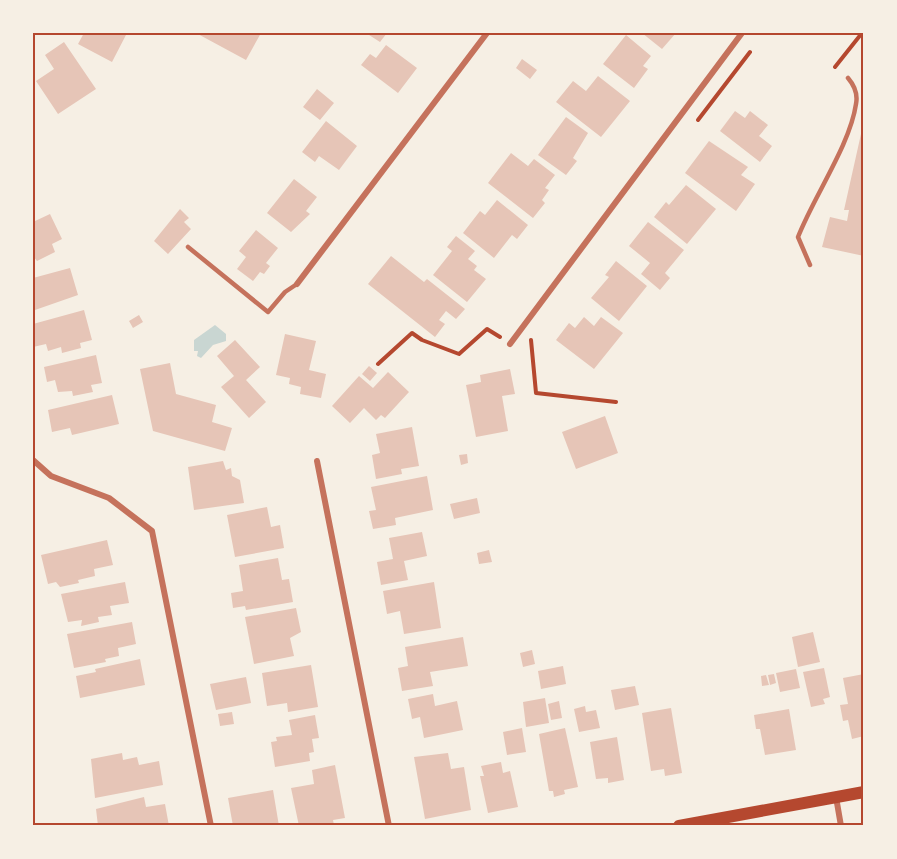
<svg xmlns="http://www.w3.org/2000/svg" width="897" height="859" viewBox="0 0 897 859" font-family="'Alegreya Sans',sans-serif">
<rect width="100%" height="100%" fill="#f6efe4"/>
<!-- water -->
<path fill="#c9d6d2" d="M215,325L226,334V341L213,345L201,358L197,356L198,351H194V340Z"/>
<!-- building -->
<path fill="#e6c5b7" d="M84,33H127L112,62L78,44Z
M196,33H261L246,60Z
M366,33H387L380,42Z
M642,33H676L662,49Z
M626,35L651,56L643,66L648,69L634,88L603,64Z
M64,42L96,89L58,114L36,81L54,69L45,55Z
M386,45L417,68L398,93L361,65L370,54L376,58Z
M522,59L537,70L530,79L516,68Z
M598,76L630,101L601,137L556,102L573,81L586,91Z
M317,89L334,103L320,120L303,107Z
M735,111L745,118L750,111L768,125L759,136L772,146L760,162L720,131Z
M566,117L588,133L573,158L577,161L566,175L538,155Z
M326,121L357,146L339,170L319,156L315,162L302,152Z
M863,125H864V256L822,247L830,217L847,221L849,210H844Z
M709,141L748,167L741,175L755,184L736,211L685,173Z
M511,153L528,166L534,159L555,175L545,188L549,190L542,200L545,203L533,218L488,183Z
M294,179L317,197L306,211L310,214L291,232L267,213Z
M686,185L716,209L687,244L654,217L666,202L669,205Z
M497,200L528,225L517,239L512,235L494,258L463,233L480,211L485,215Z
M180,209L189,218L184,222L191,229L168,254L154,241Z
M50,214L62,239L52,244L55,252L37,261L33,256V222Z
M648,222L684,250L665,273L670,278L660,290L641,274L650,263L629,246Z
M256,230L278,248L266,263L270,266L264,274L260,272L253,281L237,269L246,257L239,251Z
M456,236L475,251L468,259L477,266L474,270L486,279L467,302L433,275L452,251L447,247Z
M391,256L424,282L427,279L465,309L456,319L446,311L439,320L445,324L435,337L368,284Z
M616,261L647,286L619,321L591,298L609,277L605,275Z
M70,268L78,295L35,310L33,278Z
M84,310L92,340L80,343L81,348L62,353L61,347L48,351L46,344L33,347V324Z
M139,315L143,322L133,328L129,321Z
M584,317L594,326L601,317L623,333L594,369L556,340L569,323L575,328Z
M285,334L316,341L309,370L326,374L321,398L300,394L301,387L289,384L290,378L276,375Z
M235,340L260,367L246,380L266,402L249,418L221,387L234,376L217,356Z
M96,355L102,383L91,385L93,392L73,396L72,391L58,392L55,380L47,382L44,367Z
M170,363L176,394L216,405L212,422L232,428L225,451L153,431L140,369Z
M369,366L377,373L370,381L362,374Z
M510,369L515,394L502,396L508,431L476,437L466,385L481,382L480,375Z
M388,372L409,392L385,418L381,415L376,420L364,408L350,423L332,406L359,376L373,388Z
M112,395L119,424L72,435L70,428L52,432L48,410Z
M605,416L618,453L576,469L562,432Z
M412,427L419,466L401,469L402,474L376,479L372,455L380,453L376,434Z
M467,454L468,463L461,465L459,455Z
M223,461L226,470L231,468L232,476L240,480L244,503L194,510L188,467Z
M427,476L433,510L395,518L396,525L373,529L369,511L376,510L371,487Z
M477,498L480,513L454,519L450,504Z
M267,507L271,527L280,525L284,548L235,557L227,515Z
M422,532L427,556L404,561L408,580L381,585L377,562L393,559L389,538Z
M107,540L113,565L94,569L95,576L78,580L79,583L60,587L56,582L48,584L41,555Z
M489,550L492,562L479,564L477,553Z
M278,558L282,580L289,579L293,602L246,610L245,606L233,608L231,593L243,591L239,565Z
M125,582L129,603L110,606L112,615L98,617L99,622L81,626L82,620L68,622L61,594Z
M434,582L441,628L404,634L400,611L387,614L383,591Z
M296,608L301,632L290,638L294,656L254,664L245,617Z
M132,622L136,644L118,648L119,656L105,659L106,662L74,668L67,634Z
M813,632L820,662L798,667L792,637Z
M463,637L468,666L430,672L433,686L402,691L398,668L408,666L405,647Z
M532,650L535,664L523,667L520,653Z
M140,659L145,685L80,698L76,676L96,672L95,669Z
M311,665L318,707L288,712L287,703L267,706L262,673Z
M563,666L566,684L541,689L538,671Z
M824,668L830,697L823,699L825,704L811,707L803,672Z
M796,669L800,688L780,692L776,673Z
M774,674L776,683L770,685L768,675Z
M864,674V736L852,739L848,720L843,721L840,705L848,704L843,678Z
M766,675L769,685L762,686L761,676Z
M246,677L251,703L216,710L210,684Z
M635,686L639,705L615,710L611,690Z
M433,694L435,706L457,701L463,730L424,738L420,717L412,719L408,699Z
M545,698L549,723L526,727L523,702Z
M559,701L562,718L551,720L548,704Z
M585,706L586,712L596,710L600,728L579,732L574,709Z
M671,708L682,773L665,776L664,769L651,771L642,713Z
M789,709L796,750L765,755L760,729H756L754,715Z
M232,712L234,724L220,726L218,714Z
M315,715L319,738L312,739L314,752L309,753L310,761L275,767L271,742L277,741L276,737L292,735L289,720Z
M522,728L526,752L507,755L503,732Z
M565,728L578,787L564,790L565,794L554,797L553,791H549L539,734Z
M617,737L624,780L608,783V778L596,779L590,742Z
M122,753L123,760L137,757L139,765L159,761L163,785L95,798L91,759Z
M448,753L451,769L464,767L471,810L425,819L414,757Z
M501,762L503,773L510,771L518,807L488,813L480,776H484L481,766Z
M335,765L345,818L333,820L334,825L327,826H299L291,788L314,784L312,770Z
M273,790L279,826H233L228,798Z
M144,797L146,807L165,804L169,826H98L96,809Z"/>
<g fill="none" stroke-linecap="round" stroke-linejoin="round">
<!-- path -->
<path stroke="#b5482f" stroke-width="4" d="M835,67L862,33
M698,120L750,52
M531,340L536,393L616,402
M378,364L412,333L422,340L459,354L487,329L500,337"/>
<!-- service -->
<path stroke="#c5725c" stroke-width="4.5" d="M188,247L268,312L285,292L297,284
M810,265L798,237C814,196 850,145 856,104C858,94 854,85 848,78"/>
<!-- minor -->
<path stroke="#c5725c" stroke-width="6" d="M297,284L487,33
M510,344L742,33
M33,460L51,476L109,498L152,531L211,826
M317,461L389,826
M836,797L841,826"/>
<!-- secondary -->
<path stroke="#b5482f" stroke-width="12" d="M679,826L864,792"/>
</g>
<!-- border -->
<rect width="897" height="859" fill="none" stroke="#f6efe4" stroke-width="69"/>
<rect x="34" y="34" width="828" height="790" fill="none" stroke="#b5482f" stroke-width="2"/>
</svg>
